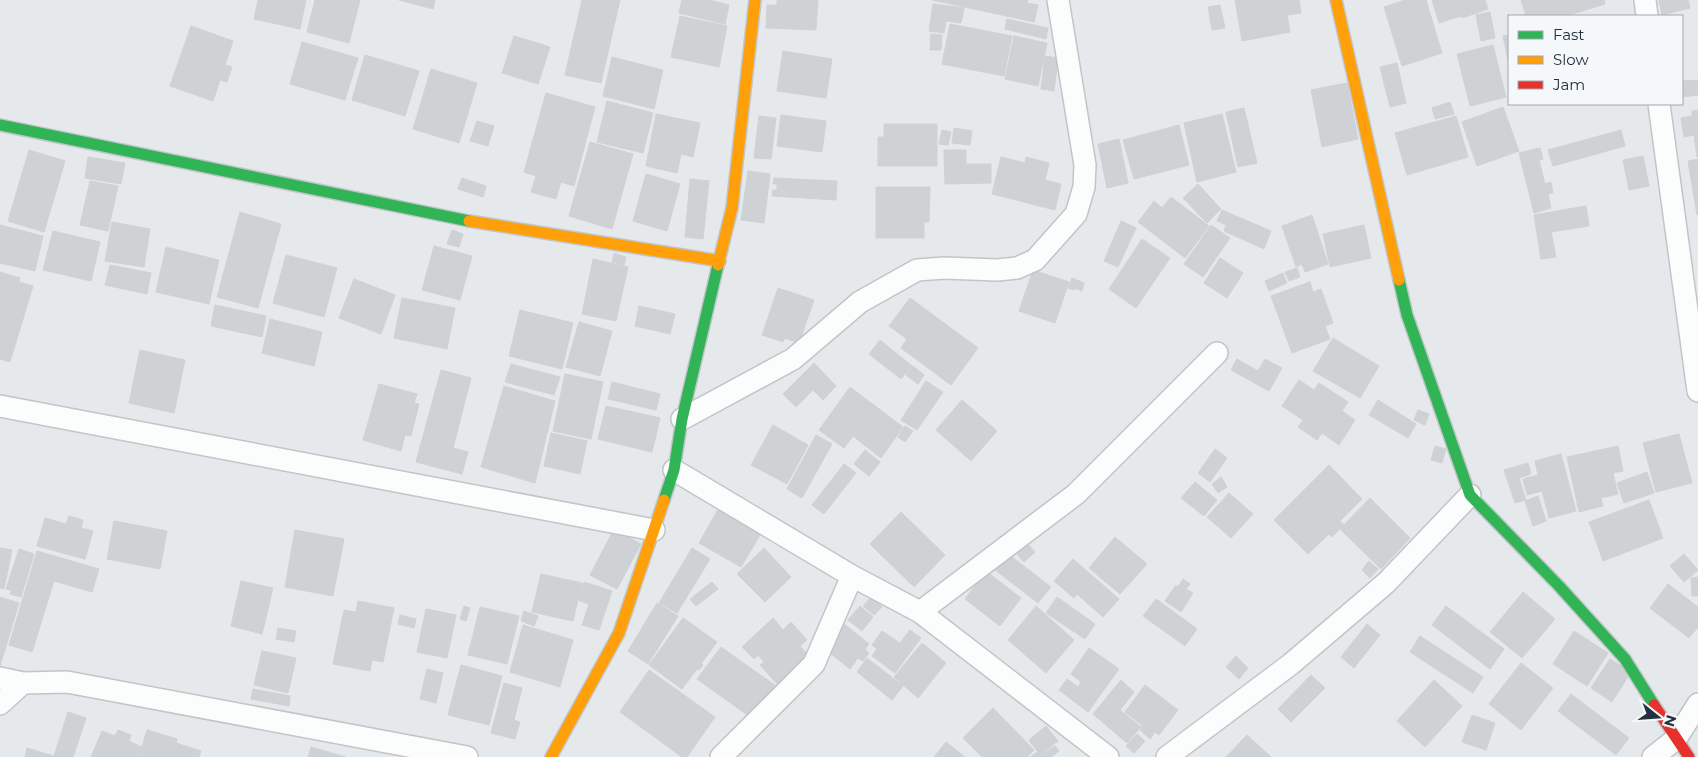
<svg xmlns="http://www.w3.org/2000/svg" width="1698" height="757" viewBox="0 0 1698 757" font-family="Montserrat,sans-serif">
<rect width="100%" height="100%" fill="#e6e9ec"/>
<!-- building -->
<path fill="#ced2d4" stroke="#cfd2d4" d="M258,0H306L300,29L254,19Z
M315,0H360L349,43L307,32Z
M399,0H435L433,9Z
M582,0H620L601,83L565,75Z
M682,0H710L729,5L725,24L679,13Z
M777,0H818L816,30L766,28L767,5H777Z
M932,0H1028L1027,3L1038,5L1034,22Z
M1235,0H1299L1301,13L1287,15L1290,32L1242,41Z
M1405,0H1426L1442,53L1402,66L1384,7Z
M1432,0H1485L1488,9L1462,18L1461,16L1439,23Z
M1521,0H1604L1605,4L1566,16H1526Z
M1659,0H1688L1690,8L1662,15Z
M933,4L964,8L961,23L946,21L944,33L929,31Z
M1220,5L1225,28L1212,30L1208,7Z
M1490,12L1495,38L1481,41L1476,15Z
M680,16L727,26L719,67L671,57Z
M1007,19L1048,28L1046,39L1005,29Z
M950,24L1012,36L1004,76L942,64Z
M191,26L233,41L225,65L232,67L227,82L220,80L213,101L170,86Z
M931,34L942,35L941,50H930Z
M1509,35V65L1503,36Z
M514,36L550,47L538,84L502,73Z
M1014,36L1047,43L1038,86L1005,79Z
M302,42L358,58L345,100L290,84Z
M1493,45L1506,97L1470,106L1457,54Z
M783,51L832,59L826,98L777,91Z
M365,55L419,71L405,116L352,100Z
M1045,56L1058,58L1054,91L1041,89Z
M612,57L663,70L654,109L603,96Z
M1397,63L1406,103L1390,107L1380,67Z
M431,69L477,83L459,143L413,129Z
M1698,80V95L1682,97V81Z
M1347,83L1358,139L1322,147L1311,90Z
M546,93L595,107L574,186L561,182L556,199L531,192L536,176L524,172Z
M607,101L653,113L643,153L597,142Z
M1450,102L1454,114L1435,119L1432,108Z
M1503,107L1519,151L1477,166L1462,122Z
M1244,108L1257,163L1238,167L1226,112Z
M1698,110V157H1697L1694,135L1684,137L1681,118L1692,116V111Z
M656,114L700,123L693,157L681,154L677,173L646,166Z
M1222,114L1236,172L1197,182L1184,123Z
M781,115L826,121L822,152L777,146Z
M759,116L776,118L771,159L754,158Z
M1456,116L1468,157L1407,175L1395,133Z
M477,121L494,126L488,146L470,141Z
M884,124H937V166H878V137H884Z
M1179,125L1189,165L1134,179L1123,140Z
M954,128L972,131L970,145L952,143Z
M942,130L951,132L948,145L939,144Z
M1621,130L1625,146L1553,166L1548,150Z
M1119,139L1128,183L1107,188L1098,144Z
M590,142L633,154L612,229L569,216Z
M1540,148L1543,159L1539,160L1545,184L1551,182L1553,193L1548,194L1551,208L1534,213L1519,153Z
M29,150L65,161L44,232L8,221Z
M944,150H966V164H991V183L945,184Z
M1643,156L1649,186L1629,190L1623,160Z
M88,157L125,163L121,184L85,178Z
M1001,157L1025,163L1026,157L1049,163L1045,180L1061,184L1055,210L992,194Z
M1698,159V214L1697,215L1688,161Z
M748,171L770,174L764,223L741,220Z
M646,174L680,184L667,231L633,221Z
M462,178L486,186L483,197L458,189Z
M774,178L837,181L836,200L772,196L773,190H777V184H773Z
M690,179L709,181L703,239L685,237Z
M90,181L118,186L108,231L80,225Z
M1198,184L1221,209L1207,223L1183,198Z
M801,185H807V191H800Z
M876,187H930L929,222H924V238H876Z
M1171,197L1209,226L1185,258L1138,222L1154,201L1162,208Z
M1586,206L1589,226L1551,232L1556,257L1541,259L1534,215Z
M1222,210L1271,231L1264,249L1224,231L1226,225L1217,221Z
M240,212L281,224L258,308L217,297Z
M1312,215L1328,264L1305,272L1302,264L1296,267L1282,226Z
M1121,221L1136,228L1118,267L1104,261Z
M112,222L150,229L144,267L105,261Z
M0,225L43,236L35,271L0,263Z
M1211,225L1230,238L1203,277L1184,264Z
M1364,225L1371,258L1330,267L1323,234Z
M452,230L463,234L459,247L447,244Z
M53,231L100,242L91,281L43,270Z
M1142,239L1170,258L1136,308L1109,289Z
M434,246L472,256L460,300L422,290Z
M166,247L219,260L209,304L156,292Z
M614,253L626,257L624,265L612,262Z
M286,255L337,268L324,317L273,303Z
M1220,258L1243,273L1227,298L1204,283Z
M593,259L628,267L616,321L582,314Z
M110,265L151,273L147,294L105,285Z
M1297,268L1300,277L1289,281L1285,272Z
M1033,270L1069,282L1055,323L1019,311Z
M0,272L20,278L19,282L33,286L10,362L0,359Z
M1283,273L1287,283L1269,291L1265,281Z
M1072,278L1084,283L1082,291L1074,288V290L1068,288Z
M354,279L395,295L381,334L339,318Z
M1310,282L1313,292L1321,289L1333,323L1325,326L1330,339L1292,353L1271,296Z
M778,288L814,300L799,343L785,338L783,342L762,335Z
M402,298L455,308L447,349L394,338Z
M910,298L978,348L951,385L901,348L907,339L889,326Z
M215,305L266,316L262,337L211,326Z
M639,306L675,314L670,334L635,326Z
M520,310L573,323L562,369L509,356Z
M270,319L322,332L314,366L262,353Z
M579,322L612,331L600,376L566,367Z
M1333,338L1379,366L1360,398L1313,371Z
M880,340L912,366L901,379L869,354Z
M140,350L185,360L174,413L129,403Z
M1237,359L1258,371L1265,359L1282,368L1269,391L1231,370Z
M814,363L836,386L823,400L813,390L796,407L783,394Z
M511,364L560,377L554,395L505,382Z
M913,366L924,375L918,384L906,375Z
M441,370L471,378L453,448L468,452L462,474L416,462Z
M565,374L603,382L591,439L553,431Z
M1299,380L1314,390L1319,383L1348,402L1342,411L1355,420L1339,445L1322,433L1317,440L1298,427L1303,420L1282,406Z
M926,381L943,392L917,430L901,420Z
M612,382L660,394L656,410L608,399Z
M379,384L417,394L414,403L419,404L411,436L405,435L401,451L363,440Z
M504,386L555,401L535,483L481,467Z
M850,387L903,427L881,458L853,436L844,448L819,430Z
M962,400L997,431L971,461L936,430Z
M1378,400L1416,424L1408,438L1369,415Z
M606,406L660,418L652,452L598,439Z
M1418,410L1429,414L1425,425L1414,420Z
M773,425L808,445L787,484L751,465Z
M905,426L913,431L905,442L898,437Z
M551,433L587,441L580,474L544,466Z
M1679,434L1692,483L1656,492L1643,443Z
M816,435L832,444L802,498L787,489Z
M1435,446L1446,449L1442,463L1431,460Z
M1618,446L1623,471L1613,473L1618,494L1601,498L1603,506L1579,512L1567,457Z
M1215,449L1227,458L1210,482L1198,473Z
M865,450L880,462L869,476L854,464Z
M1561,454L1576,511L1549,518L1542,491L1527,495L1523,479L1538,475L1535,461Z
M1528,463L1531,474L1519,478L1526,500L1515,503L1504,470Z
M844,464L856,473L824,514L812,505Z
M1329,465L1362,499L1340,521L1344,525L1332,537L1329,534L1308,554L1274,520Z
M1647,472L1654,493L1624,503L1617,483Z
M1221,477L1227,487L1218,493L1212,484Z
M1195,482L1217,500L1204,516L1181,498Z
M1229,493L1253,514L1231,538L1207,517Z
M1538,496L1546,521L1533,526L1525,501Z
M1370,498L1410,538L1381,569L1340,529Z
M1649,500L1663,538L1603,561L1589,522Z
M720,506L763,530L741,567L699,543Z
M901,512L945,555L914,587L870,544Z
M69,516L83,520L81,528L93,531L85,559L37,546L45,518L66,524Z
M114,521L167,531L160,569L107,559Z
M614,529L641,544L617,589L590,575Z
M295,530L344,539L333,596L285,587Z
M1115,537L1147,564L1120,594L1089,568Z
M1024,540L1035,552L1024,562L1013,550Z
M0,548L12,550L4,589L0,588Z
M692,548L710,559L677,613L659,603Z
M764,548L791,577L765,602L737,574Z
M19,549L34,554L21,597L10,594L11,590L6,589Z
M37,551L99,569L92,592L54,581L32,652L9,645Z
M1007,553L1051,587L1038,603L994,569Z
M1684,554L1698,570L1684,582L1670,566Z
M1073,559L1119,599L1103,617L1077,594L1074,598L1054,581Z
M1369,561L1378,569L1370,578L1362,570Z
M986,571L1021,598L1000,626L965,599Z
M541,574L582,583L573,621L532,612Z
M1698,577V596H1692L1691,578Z
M1183,579L1190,584L1186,589L1193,593L1181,612L1165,601L1176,585L1178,587Z
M241,581L273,588L262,634L231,626Z
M584,582L612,591L599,630L582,625L589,604L578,600Z
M712,582L718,589L696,606L690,599Z
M1668,584L1698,607V627L1689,638L1650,608Z
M1523,592L1555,619L1522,658L1490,632Z
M0,597L19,603L0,666Z
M871,597L882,607L874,615L863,606Z
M1057,597L1095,624L1085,639L1046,613Z
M1156,599L1197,629L1185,646L1143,616Z
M358,601L394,608L383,662L372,660L370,671L333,664L344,610L356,612Z
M657,603L678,616L648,664L628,651Z
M464,606L470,608L466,621L460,619Z
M860,606L873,617L862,631L848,620Z
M1036,606L1074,640L1046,673L1008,640Z
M1446,606L1504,649L1490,669L1432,625Z
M480,607L519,616L507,664L468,655Z
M426,609L456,615L447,658L417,652Z
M524,611L538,616L534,626L521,621Z
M400,615L416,619L414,628L398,624Z
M683,618L717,642L701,664L703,665L699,670L697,669L682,689L649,665Z
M773,618L783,630L791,622L807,640L800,646L810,657L779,686L760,665L764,662L758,655L754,659L742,647Z
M843,623L869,644L865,649L869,653L863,661L858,658L850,669L824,648Z
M1367,624L1380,635L1354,668L1341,657Z
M523,625L573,640L560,687L510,672Z
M278,628L296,631L294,642L276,639Z
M910,630L921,638L895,673L872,656L877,649L872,645L882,631L900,643Z
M1574,631L1608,653L1587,686L1553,664Z
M1420,636L1483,677L1473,693L1410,652Z
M922,643L946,663L918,698L894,677Z
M721,647L776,686L753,719L697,679Z
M1089,648L1119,669L1088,712L1059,690L1067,679L1078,687L1081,682L1071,674Z
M262,651L296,658L288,693L254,685Z
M1236,656L1248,668L1239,679L1226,667Z
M867,658L903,686L892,700L857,672Z
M1610,659L1631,672L1612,702L1591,688Z
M1521,663L1553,688L1521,730L1489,704Z
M461,665L502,676L489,725L448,715Z
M427,669L443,673L436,703L420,699Z
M649,670L715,717L687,757H682L620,712Z
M1311,675L1325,688L1291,722L1278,709Z
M1121,680L1134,692L1120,710L1141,727L1127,743L1093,714Z
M1434,680L1462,706L1425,747L1397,721Z
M504,683L522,688L514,720L520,722L515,739L491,733Z
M1145,685L1178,710L1159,735L1155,732L1150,739L1140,730L1143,726L1125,712Z
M253,689L290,696L289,706L251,699Z
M1571,694L1629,738L1616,755L1558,711Z
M993,708L1034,750L1027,757H982L963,738Z
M68,712L86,718L73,757H25L27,748L54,756Z
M1472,715L1495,723L1486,750L1462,742Z
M1046,726L1058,741L1040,755L1029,740Z
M118,730L131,735L129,741L142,747L138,757H91L102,731L115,736Z
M147,730L177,739L176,743L201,751L199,757H139Z
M1137,734L1145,741L1134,753L1126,746Z
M1247,735L1271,757H1226Z
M946,742L965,757H934Z
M1055,746L1059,751L1051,757H1030L1037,752L1040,756Z
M311,747L346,757H308Z"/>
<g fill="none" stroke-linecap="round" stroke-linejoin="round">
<!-- street casing -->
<g stroke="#c1c5c8" stroke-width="24">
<path id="street" d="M1645,0L1647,16
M1659,104L1698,391
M0,406L654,530
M682,419L793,359L860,302L917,270L944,268L997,270L1017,268L1035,260L1076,214L1084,187L1085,165L1058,0
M674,470L852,576L920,612L1108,757
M920,612L1076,494L1217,353
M0,678L23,683L67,682L467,757
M0,704L23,683
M721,757L814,664L852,576
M1167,757L1291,664L1386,583L1470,495
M1653,757L1676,739L1698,704"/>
</g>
<!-- fast casing -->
<g stroke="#c1c6c9" stroke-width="14">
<path id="fast" d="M0,125L469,221
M1399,280L1407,315L1470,495L1559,586L1625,659L1654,705
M664,500L674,470L682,419L718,265"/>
</g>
<!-- slow casing -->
<g stroke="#c1c6c9" stroke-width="14">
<path id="slow" d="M1336,0L1399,280
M469,221L720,261
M718,265L732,208L755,0
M551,757L619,633L664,500"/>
</g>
<!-- jam casing -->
<g stroke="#c1c6c9" stroke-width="14">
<path id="jam" d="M1654,705L1689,757"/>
</g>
<!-- street -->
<use href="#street" stroke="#fbfcfc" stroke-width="21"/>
<!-- fast -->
<use href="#fast" stroke="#30b455" stroke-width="11"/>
<!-- slow -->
<use href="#slow" stroke="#ff9f0a" stroke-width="11"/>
<!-- jam -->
<use href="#jam" stroke="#e5322d" stroke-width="11"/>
</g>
<!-- legend -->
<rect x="1508" y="15" width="175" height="90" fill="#f5f8fa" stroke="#a1a8b0"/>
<rect x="1518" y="31" width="25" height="8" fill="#30b455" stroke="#a1a8b0"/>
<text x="1553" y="40" font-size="15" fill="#233040">Fast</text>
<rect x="1518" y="56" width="25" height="8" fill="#ff9f0a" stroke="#a1a8b0"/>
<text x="1553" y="65" font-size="15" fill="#233040">Slow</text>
<rect x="1518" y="81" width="25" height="8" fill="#e5322d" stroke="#a1a8b0"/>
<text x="1553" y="90" font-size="15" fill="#233040">Jam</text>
<!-- north arrow -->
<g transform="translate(1658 717) rotate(107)" stroke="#f5f8fa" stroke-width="4" paint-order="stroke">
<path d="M0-4L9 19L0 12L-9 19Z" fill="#233040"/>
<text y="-8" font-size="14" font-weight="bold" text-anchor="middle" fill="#233040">N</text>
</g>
</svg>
